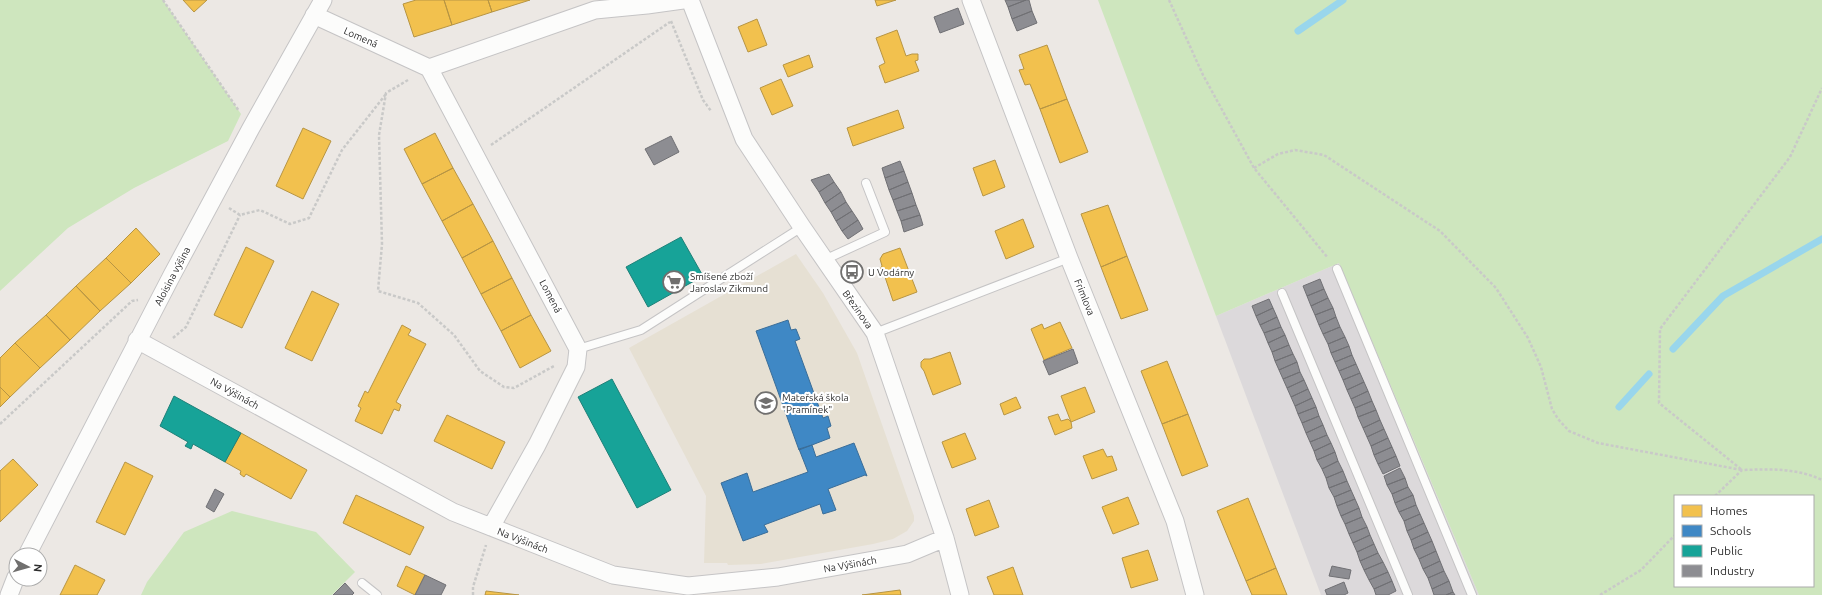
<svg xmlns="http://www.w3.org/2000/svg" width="1822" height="595" viewBox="0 0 1822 595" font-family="Ubuntu,sans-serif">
<rect width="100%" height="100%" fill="#ece8e4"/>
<!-- industrial -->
<path fill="#dcd9db" d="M1339,263L1479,595H1321L1216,316Z"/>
<!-- education -->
<path fill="#e6e0d3" d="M796,254L823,293L857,353L914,516V521L907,531L893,539L873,544L761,564L728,565L727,563H704L706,496L629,348Z"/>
<!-- green -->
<path fill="#cee6be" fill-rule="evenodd" d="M0,0H163L241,114L228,141L134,188L68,228L0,291Z
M1098,0H1822V595H1479L1339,263L1216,316ZM1675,496H1813V586H1675Z
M232,511L316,532L355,572L332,595H141L147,582L184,532Z"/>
<!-- homes -->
<path fill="#f2c14e" stroke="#b79544" d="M183,0H207L194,12Z
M416,0H444L452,25L414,37L403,4Z
M444,0H488L492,12L452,25Z
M488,0H530L492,12Z
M875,0H896L877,6Z
M757,19L767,45L748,52L738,27Z
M897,30L906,56L912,54H918V60L915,61L919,71L885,83L879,66L885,63L876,38Z
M1047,45L1067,99L1040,109L1030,84L1025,85L1019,70L1024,69L1019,55Z
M809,55L813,67L788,77L783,65Z
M781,79L793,106L772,115L760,88Z
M1067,99L1088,152L1060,163L1040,109Z
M898,110L904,128L853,146L847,128Z
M303,128L331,141L303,199L276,186Z
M435,133L453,168L422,184L404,149Z
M995,160L1005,187L983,196L973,168Z
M453,168L473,204L442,221L422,184Z
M473,204L493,241L462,258L442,221Z
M1108,205L1127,256L1101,267L1081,214Z
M1023,219L1034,247L1006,259L995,231Z
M136,228L160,254L131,283L106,258Z
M493,241L512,278L481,294L462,258Z
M246,247L274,261L242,328L214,315Z
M900,248L917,292L893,301L884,274L879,271L882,266L880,259L883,254Z
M1127,256L1148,310L1121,319L1101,267Z
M106,258L131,283L100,311L76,286Z
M512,278L531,315L501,331L481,294Z
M76,286L100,311L70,340L46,315Z
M312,291L339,304L312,361L285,348Z
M46,315L70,340L40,368L15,343Z
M531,315L551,351L520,368L501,331Z
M1060,322L1072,348L1044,360L1031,329L1042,324L1044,329Z
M402,325L411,330L408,335L426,344L396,402L401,405L399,411L394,409L382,434L355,421L361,408L358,406L365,391L368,393Z
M15,343L40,368L10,397L0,387V358Z
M950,352L961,384L933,395L924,371L921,367V362L924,359H930Z
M1167,361L1188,414L1162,424L1141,371Z
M0,387L10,397L0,407Z
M1085,387L1095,412L1071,422L1061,396Z
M1016,397L1021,408L1004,415L1000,404Z
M1058,414L1061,421L1068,419L1071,422L1072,428L1055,435L1048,417Z
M1188,414L1208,466L1182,476L1162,424Z
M447,415L505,442L492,469L434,441Z
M241,433L307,470L291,499L246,474L244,477L240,474L241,471L225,462Z
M965,433L976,459L952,468L942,442Z
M1103,449L1107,457L1112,456L1117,470L1092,479L1083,456Z
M13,459L38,485L0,522V471Z
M125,462L153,476L125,535L96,522Z
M356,495L424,527L410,555L343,523Z
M1128,497L1139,524L1113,534L1102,507Z
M1248,498L1276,568L1246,581L1217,511Z
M989,500L999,527L975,536L966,509Z
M1148,550L1158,580L1131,588L1122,558Z
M75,565L105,580L97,595H60Z
M406,566L425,575L415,595L397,586Z
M1013,567L1023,595H994L987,577Z
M1276,568L1287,595H1252L1246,581Z
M900,590L901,595H862Z
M486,591L519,595H485Z"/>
<!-- schools -->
<path fill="#3f88c5" stroke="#3a6d98" d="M788,320L791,330L796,329L800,339L795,341L823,418L828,416L831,426L827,428L830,438L799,450L756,331Z
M854,443L867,476L865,475L828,489L836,510L823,514L820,504L764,525L768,532L743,541L721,483L747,473L753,492L808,472L799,449L812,445L816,457Z"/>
<!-- public -->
<path fill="#17a398" stroke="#1e8078" d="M681,237L703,276L648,307L626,267Z
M612,379L671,490L637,508L578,397Z
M174,396L241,433L225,462L193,444L191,449L185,446L188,442L160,426Z"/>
<!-- industry -->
<path fill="#8d8d92" stroke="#707074" d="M1005,0H1026L1008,7Z
M1026,0H1029L1032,11L1012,19L1008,7Z
M958,8L964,24L940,33L934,17Z
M1032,11L1037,23L1017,31L1012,19Z
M671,136L679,152L654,165L645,149Z
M900,161L904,171L885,178L882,168Z
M904,171L908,182L889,190L885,178Z
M829,174L834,182L819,192L811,180Z
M834,182L841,192L825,203L819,192Z
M908,182L912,193L893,200L889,190Z
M841,192L846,202L831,212L825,203Z
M912,193L916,205L897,211L893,200Z
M846,202L852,211L836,221L831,212Z
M916,205L920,215L901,221L897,211Z
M852,211L858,220L842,231L836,221Z
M920,215L923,225L904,232L901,221Z
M858,220L863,229L848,239L842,231Z
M1320,279L1324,289L1307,296L1303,286Z
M1324,289L1328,298L1311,306L1307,296Z
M1328,298L1333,308L1315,315L1311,306Z
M1269,299L1273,308L1256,316L1252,306Z
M1273,308L1277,317L1260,325L1256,316Z
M1333,308L1336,317L1319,325L1315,315Z
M1277,317L1281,327L1264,333L1260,325Z
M1336,317L1340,327L1323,334L1319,325Z
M1281,327L1285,335L1268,343L1264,333Z
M1340,327L1345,337L1328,344L1323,334Z
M1285,335L1289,345L1272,352L1268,343Z
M1345,337L1349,346L1331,353L1328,344Z
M1289,345L1293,354L1275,361L1272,352Z
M1349,346L1352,355L1335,362L1331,353Z
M1073,349L1078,363L1049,375L1043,361Z
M1293,354L1297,362L1279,370L1275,361Z
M1352,355L1356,364L1339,371L1335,362Z
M1297,362L1300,372L1283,379L1279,370Z
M1356,364L1360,373L1343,380L1339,371Z
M1300,372L1304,380L1287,388L1283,379Z
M1360,373L1364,382L1347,390L1343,380Z
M1304,380L1308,389L1291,397L1287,388Z
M1364,382L1368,391L1351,399L1347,390Z
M1308,389L1312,398L1295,406L1291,397Z
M1368,391L1372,401L1355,408L1351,399Z
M1312,398L1316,407L1298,414L1295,406Z
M1372,401L1376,410L1358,417L1355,408Z
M1316,407L1319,416L1302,423L1298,414Z
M1376,410L1380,420L1363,428L1358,417Z
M1319,416L1323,425L1306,433L1302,423Z
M1380,420L1384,429L1367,437L1363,428Z
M1323,425L1327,435L1310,442L1306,433Z
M1384,429L1388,438L1371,446L1367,437Z
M1327,435L1331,443L1314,451L1310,442Z
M1388,438L1392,447L1374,455L1371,446Z
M1331,443L1335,452L1317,460L1314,451Z
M1392,447L1396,456L1378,464L1374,455Z
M1335,452L1338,461L1322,469L1317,460Z
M1396,456L1400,466L1383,474L1378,464Z
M1338,461L1343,471L1326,478L1322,469Z
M1400,468L1405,478L1387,485L1384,476Z
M1343,471L1347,481L1329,488L1326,478Z
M1405,478L1408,487L1392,494L1387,485Z
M1347,481L1351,490L1334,497L1329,488Z
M1408,487L1413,495L1395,503L1392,494Z
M215,489L224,494L214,512L206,507Z
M1351,490L1355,499L1337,506L1334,497Z
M1413,495L1416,505L1399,512L1395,503Z
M1355,499L1359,508L1341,516L1337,506Z
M1416,505L1420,514L1404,521L1399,512Z
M1359,508L1362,517L1345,524L1341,516Z
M1420,514L1424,523L1407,531L1404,521Z
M1362,517L1367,527L1349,534L1345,524Z
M1424,523L1428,532L1411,540L1407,531Z
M1367,527L1370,535L1353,543L1349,534Z
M1428,532L1432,541L1414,549L1411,540Z
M1370,535L1374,544L1357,552L1353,543Z
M1432,541L1436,551L1419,559L1414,549Z
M1374,544L1378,553L1360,561L1357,552Z
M1436,551L1440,561L1423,569L1419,559Z
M1378,553L1383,562L1364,570L1360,561Z
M1440,561L1444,571L1428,578L1423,569Z
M1383,562L1388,572L1369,580L1364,570Z
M1332,566L1351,570L1349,579L1329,576Z
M1444,571L1449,581L1432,589L1428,578Z
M1388,572L1392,581L1374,589L1369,580Z
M425,575L446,585L441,595H415Z
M1392,581L1396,591L1388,595H1376L1374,589Z
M1449,581L1453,592L1446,595H1434L1432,589Z
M1344,582L1348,593L1344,595H1327L1325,590Z
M345,583L354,593L352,595H333Z
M1453,592L1455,595H1446Z"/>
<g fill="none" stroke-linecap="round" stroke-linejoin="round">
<!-- stream -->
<path stroke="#99d6ec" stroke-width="7" d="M1298,31L1343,0
M1673,349L1723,296L1822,239
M1619,407L1649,374"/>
<!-- lane casing -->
<g stroke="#c5c4c5" stroke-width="10">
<path id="lane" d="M824,260L885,232L866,183
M1337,269L1472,595
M1282,293L1408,595
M875,333L1069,258
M578,349L641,330L802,227
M362,583L377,595"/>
</g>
<!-- street casing -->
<g stroke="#c5c4c5" stroke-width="19">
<path id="street" d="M690,0L744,139L802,227L875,333L945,538L960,595
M971,0L1069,258L1175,521L1195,595
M314,15L429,68L595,10L647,5L683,0
M429,68L578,349L576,367L537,445L491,527
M137,340L453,512L613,575L688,586L778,577L907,554L945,538
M27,555L172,275L251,128L323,0
M9,595L16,577"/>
</g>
<!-- path -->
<path stroke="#c9c9c8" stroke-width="2.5" stroke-dasharray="3 2" stroke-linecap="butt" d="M163,0L239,111
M1169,0L1203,75L1254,168L1328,258
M671,21L703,100L711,111
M408,80L386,93L379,135L382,244L378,291L418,303L454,335L480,371L504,387L514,388L554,366
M491,145L670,22
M1254,168L1278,154L1295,150L1324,155L1440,231L1496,288L1528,338L1541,367L1552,409L1558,419L1569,431L1598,443L1742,470L1659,403L1660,329L1790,157L1822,88
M229,208L240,215L260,210L290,224L309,218L342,150L386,94
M173,338L186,327L240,215
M0,424L132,301L138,300
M1715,496L1742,470C1770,469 1797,468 1822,480
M473,595V587L486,545
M1600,595L1641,570L1675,535"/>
<!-- lane -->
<use href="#lane" stroke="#fcfcfb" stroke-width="8"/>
<!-- street -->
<use href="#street" stroke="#fcfcfb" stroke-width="17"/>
</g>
<!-- icons -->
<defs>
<g id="bus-ring" transform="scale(1.15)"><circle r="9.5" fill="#fff" stroke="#706f6e" stroke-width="1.5"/><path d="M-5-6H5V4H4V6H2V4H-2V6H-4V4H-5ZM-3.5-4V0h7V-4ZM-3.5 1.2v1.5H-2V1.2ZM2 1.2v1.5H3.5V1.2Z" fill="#706f6e"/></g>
<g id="supermarket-ring" transform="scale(1.15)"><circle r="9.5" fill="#fff" stroke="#706f6e" stroke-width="1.5"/><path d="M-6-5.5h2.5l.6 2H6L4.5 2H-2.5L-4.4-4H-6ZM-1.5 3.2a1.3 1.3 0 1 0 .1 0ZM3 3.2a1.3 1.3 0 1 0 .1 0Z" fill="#706f6e"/></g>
<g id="school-ring" transform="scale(1.15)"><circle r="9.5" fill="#fff" stroke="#706f6e" stroke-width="1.5"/><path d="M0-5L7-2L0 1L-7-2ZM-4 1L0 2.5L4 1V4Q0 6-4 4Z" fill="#706f6e"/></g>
</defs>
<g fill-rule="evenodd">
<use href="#bus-ring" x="852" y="272"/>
<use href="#supermarket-ring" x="674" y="282"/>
<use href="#school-ring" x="766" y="403"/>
</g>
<g text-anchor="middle" stroke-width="4" stroke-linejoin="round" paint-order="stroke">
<!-- street labels -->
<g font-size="10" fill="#2e2e2e" stroke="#fff">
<text transform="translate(361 37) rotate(24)" y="4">Lomená</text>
<text transform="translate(172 276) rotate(-62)" y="4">Aloisina výšina</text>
<text transform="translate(551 296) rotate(62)" y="4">Lomená</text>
<text transform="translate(1085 297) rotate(68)" y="4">Frimlova</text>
<text transform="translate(858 309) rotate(55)" y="4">Březinova</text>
<text transform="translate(235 393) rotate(29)" y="4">Na Výšinách</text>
<text transform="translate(523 540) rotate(21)" y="4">Na Výšinách</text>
<text transform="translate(850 564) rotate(-10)" y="4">Na Výšinách</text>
</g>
<!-- poi labels -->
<g font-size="10" fill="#2e2e2e" stroke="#fff" text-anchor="start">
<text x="868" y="276">U Vodárny</text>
<text x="690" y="280">Smíšené zboží<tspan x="690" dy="12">Jaroslav Zikmund</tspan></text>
<text x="782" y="401">Mateřská škola<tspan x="782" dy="12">"Pramínek"</tspan></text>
</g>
</g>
<!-- legend -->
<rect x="1674" y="495" width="140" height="92" fill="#ffffff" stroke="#ababab"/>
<rect x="1682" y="505" width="20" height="12" fill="#f2c14e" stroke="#ababab"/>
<text x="1710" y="515" font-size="12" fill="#2e2e2e">Homes</text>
<rect x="1682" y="525" width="20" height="12" fill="#3f88c5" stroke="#ababab"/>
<text x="1710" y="535" font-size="12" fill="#2e2e2e">Schools</text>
<rect x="1682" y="545" width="20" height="12" fill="#17a398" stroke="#ababab"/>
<text x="1710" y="555" font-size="12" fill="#2e2e2e">Public</text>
<rect x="1682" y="565" width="20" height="12" fill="#8d8d92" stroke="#ababab"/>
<text x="1710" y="575" font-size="12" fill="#2e2e2e">Industry</text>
<!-- north arrow -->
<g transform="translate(28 567) rotate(96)"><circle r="19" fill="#ffffff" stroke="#ababab"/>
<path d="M0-3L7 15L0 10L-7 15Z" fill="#706f6e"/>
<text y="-6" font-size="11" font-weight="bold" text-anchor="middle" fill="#2e2e2e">N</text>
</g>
</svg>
